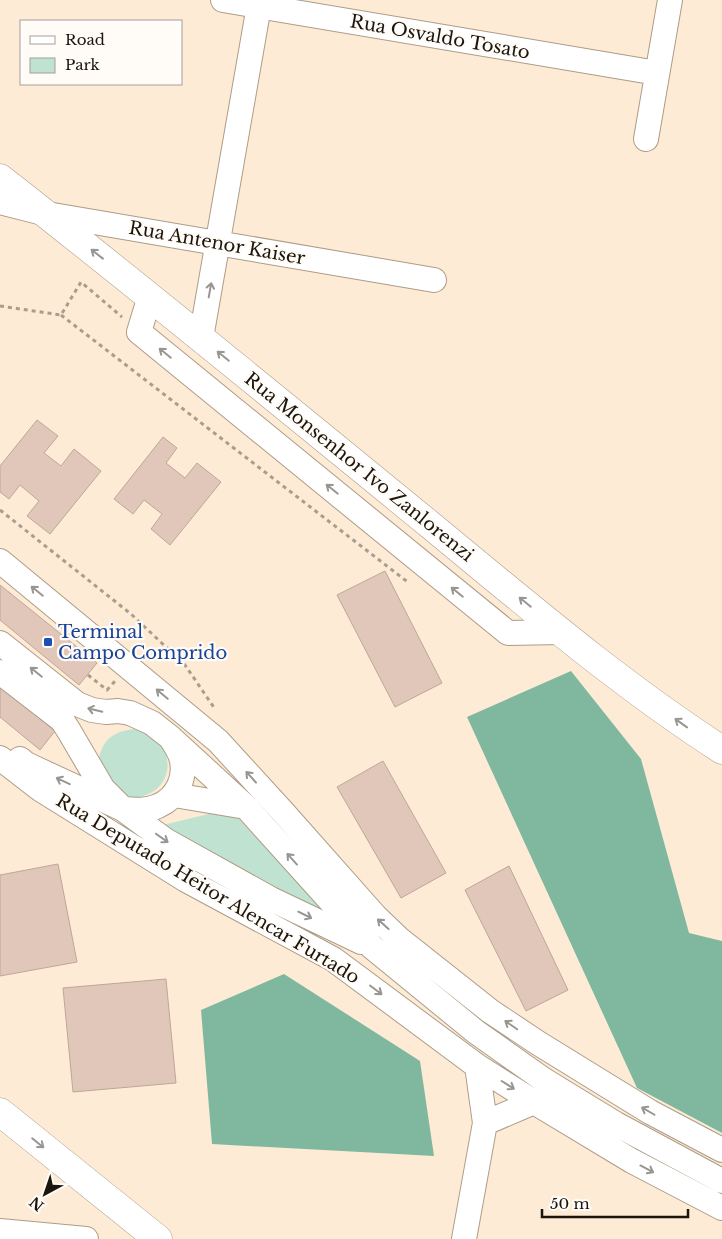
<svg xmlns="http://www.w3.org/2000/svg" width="722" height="1239" viewBox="0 0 722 1239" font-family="'Libre Baskerville',serif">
<rect width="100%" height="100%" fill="#fdebd5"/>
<!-- green -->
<path fill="#bfe2d1" d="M135,729C182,741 177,799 127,798L98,766C100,742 111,731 135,729Z
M229,809L334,918L159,826Z"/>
<!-- forest -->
<path fill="#80b89f" d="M571,671L641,759L689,933L722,941V1133L637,1088L467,717Z
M284,974L420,1061L434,1156L212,1144L201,1010Z"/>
<!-- building -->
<path fill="#e1c7b9" stroke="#bfa698" d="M37,420L58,436L44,453L61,466L74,449L101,471L50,534L27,516L39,501L20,485L9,499L0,492V466Z
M163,437L177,448L166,463L185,478L197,463L221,482L170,545L151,529L162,514L144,500L133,514L114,499Z
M385,571L442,683L395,707L337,595Z
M0,585L97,663L79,685L0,620Z
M0,686L55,731L40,750L0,717Z
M383,761L446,873L401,898L337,787Z
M58,864L77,962L0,976V875Z
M509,866L568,990L526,1011L465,890Z
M166,979L176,1083L73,1092L63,988Z"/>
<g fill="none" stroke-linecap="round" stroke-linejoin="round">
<!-- minor casing -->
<g stroke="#ad9c87" stroke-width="26">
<path id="minor" d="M223,0L657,73
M646,139L670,0
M0,202L47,214L434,280
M150,296L139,332L508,633L561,632
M201,338L260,0
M0,561L218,741L283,812L376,917L399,939L490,1011L538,1043L650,1112L722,1150
M0,643L77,704L92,710L106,712L118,711L130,713L152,723L171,738L245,806L372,947L476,1032L544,1080L616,1124L722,1181
M0,672L62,720L69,731L103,789L123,809L165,840L271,899L361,942
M0,758L40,789L186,880L333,959L477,1066L534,1102L632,1161L722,1208
M20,759L26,764L123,809C135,810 147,811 158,806C177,798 187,777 181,757C179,751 175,745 172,740
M174,795L246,807
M485,1123L534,1102
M0,1231L86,1239
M464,1239L485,1123L477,1066"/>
</g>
<!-- major casing -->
<g stroke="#ad9c87" stroke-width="29">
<path id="major" d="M0,178C145,291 287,408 429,524C524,602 618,683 722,750
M0,1112L158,1239"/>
</g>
<!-- path -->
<path stroke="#aa9d8c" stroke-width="3" stroke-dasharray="4 4" stroke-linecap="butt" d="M0,306L61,315L81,282L122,317
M61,315L409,583
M0,510L131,614L185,665L215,709
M88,675L107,690L115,681"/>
<!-- minor -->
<use href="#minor" stroke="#fff" stroke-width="24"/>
<!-- major -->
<use href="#major" stroke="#fff" stroke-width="28"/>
</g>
<!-- one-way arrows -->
<defs><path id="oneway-shaft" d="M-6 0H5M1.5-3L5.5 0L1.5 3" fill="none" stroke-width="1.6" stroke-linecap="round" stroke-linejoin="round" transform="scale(1.25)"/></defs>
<g stroke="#989692">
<use href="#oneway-shaft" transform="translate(97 254) rotate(-142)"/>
<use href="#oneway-shaft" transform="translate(210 290) rotate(-80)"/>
<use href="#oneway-shaft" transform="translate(165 353) rotate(-141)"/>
<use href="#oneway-shaft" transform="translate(223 356) rotate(-141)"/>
<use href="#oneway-shaft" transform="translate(332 489) rotate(-141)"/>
<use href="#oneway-shaft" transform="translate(37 591) rotate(-141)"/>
<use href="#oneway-shaft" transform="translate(457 592) rotate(-141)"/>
<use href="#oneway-shaft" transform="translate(525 602) rotate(-141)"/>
<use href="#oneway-shaft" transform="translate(36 672) rotate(-141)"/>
<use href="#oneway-shaft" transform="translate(162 694) rotate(-140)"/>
<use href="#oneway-shaft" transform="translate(95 710) rotate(-167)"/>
<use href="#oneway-shaft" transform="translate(681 723) rotate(-144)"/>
<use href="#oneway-shaft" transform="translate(251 777) rotate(-132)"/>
<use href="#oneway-shaft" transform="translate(63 781) rotate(-155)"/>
<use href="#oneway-shaft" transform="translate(162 838) rotate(35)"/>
<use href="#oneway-shaft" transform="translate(292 859) rotate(-132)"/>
<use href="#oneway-shaft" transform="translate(305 915) rotate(26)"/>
<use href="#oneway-shaft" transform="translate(383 924) rotate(-138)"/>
<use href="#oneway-shaft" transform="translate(376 990) rotate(37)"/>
<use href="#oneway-shaft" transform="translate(511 1025) rotate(-145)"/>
<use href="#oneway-shaft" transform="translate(508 1085) rotate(32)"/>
<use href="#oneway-shaft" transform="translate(648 1111) rotate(-150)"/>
<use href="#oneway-shaft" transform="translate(38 1143) rotate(39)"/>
<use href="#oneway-shaft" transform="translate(647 1169) rotate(28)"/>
</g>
<!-- markers -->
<rect fill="#1a4fb4" stroke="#fffbf6" stroke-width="2" x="43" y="637" width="10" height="10" rx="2.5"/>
<g text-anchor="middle" stroke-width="4.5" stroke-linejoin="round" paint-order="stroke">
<!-- street labels -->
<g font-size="18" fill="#1b150d" stroke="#fffbf6">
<text transform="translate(440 37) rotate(10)" y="6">Rua Osvaldo Tosato</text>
<text transform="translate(217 243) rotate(10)" y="6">Rua Antenor Kaiser</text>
<text transform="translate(359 467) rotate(39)" y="6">Rua Monsenhor Ivo Zanlorenzi</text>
<text transform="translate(208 889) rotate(31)" y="6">Rua Deputado Heitor Alencar Furtado</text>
</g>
<!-- transit labels -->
<g font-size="18" fill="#164399" stroke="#fffbf6" text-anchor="start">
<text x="58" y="638">Terminal<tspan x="58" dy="21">Campo Comprido</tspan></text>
</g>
</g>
<!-- legend -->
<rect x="20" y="20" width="162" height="65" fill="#fffbf6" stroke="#a49f99"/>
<rect x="30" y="36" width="25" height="8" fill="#ffffff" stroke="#a49f99"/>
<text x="65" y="45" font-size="15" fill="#1b150d">Road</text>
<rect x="30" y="58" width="25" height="15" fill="#bfe2d1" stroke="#a49f99"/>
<text x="65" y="70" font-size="15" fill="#1b150d">Park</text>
<!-- north arrow -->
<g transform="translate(45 1194) rotate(220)" stroke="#fffbf6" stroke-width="4" paint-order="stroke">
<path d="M0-4L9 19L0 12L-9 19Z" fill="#1b150d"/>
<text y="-8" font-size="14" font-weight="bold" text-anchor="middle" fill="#1b150d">N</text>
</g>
<!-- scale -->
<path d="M542 1209v8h146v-8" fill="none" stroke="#1b150d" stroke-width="2.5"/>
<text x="550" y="1209" font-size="15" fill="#1b150d" stroke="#fffbf6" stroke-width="4" paint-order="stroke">50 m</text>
</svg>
